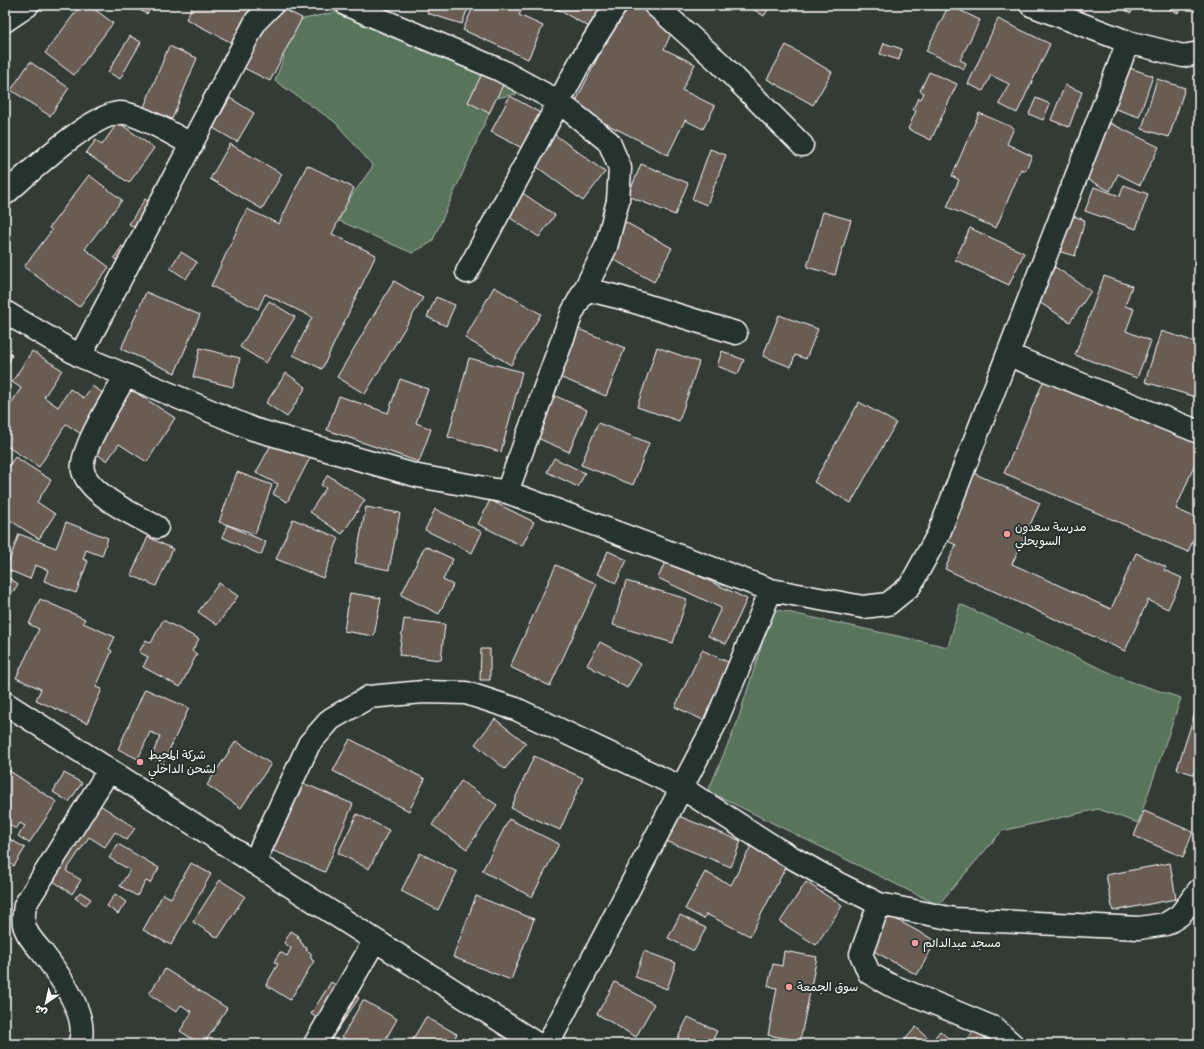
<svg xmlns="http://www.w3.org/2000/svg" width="1204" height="1049" viewBox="0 0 1204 1049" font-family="Sriracha,'Playpen Sans Arabic',sans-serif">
<rect width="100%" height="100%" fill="#333b35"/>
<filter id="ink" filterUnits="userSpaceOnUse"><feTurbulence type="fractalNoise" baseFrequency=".025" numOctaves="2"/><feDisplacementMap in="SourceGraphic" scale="8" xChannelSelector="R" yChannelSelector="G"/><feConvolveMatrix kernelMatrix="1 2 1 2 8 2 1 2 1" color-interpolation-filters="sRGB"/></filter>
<g filter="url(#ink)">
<!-- green -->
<path fill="#59755c" stroke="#acbaae" d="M340,11L402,28L522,93L496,98L432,242L412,253L335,219L373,166L335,122L275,81L284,57L267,44L281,24Z
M960,604L1126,680L1181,698L1138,823L1098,809L1002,831L938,905L708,791L737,723L773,609L948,647Z"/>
<!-- building -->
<path fill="#675c53" stroke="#fff" d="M81,5H89L113,23L74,75L45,53Z
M131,5H152L147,14Z
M193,5H254L234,44L186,19Z
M275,5L302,18L270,81L242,67Z
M430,5H469L462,24L427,13Z
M474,5H524L519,15L543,26L528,59L463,30Z
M557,5H612L591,28L555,8Z
M624,5H634L675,25L664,49L695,64L682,90L715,106L703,129L685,120L668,155L573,107Z
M746,5H771L764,16Z
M949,5L980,20L960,60L966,63L964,69L926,51Z
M1115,5H1135L1131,13Z
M1162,5H1182L1178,13Z
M998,19L1050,44L1017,113L999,104L1009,84L991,75L983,91L968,84Z
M130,36L141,42L120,79L108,72Z
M884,43L902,49L899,60L880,54Z
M786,45L832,72L813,105L767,79Z
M169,46L197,58L172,119L144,107Z
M30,62L69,88L50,116L11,90Z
M1124,66L1153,76L1139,117L1110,107Z
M484,70L505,81L489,113L468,102Z
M929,72L957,84L931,140L908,129L916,111L913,109L918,98L921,99L924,93L920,91Z
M1157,79L1185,88L1169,137L1142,129Z
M1065,85L1082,92L1069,127L1051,120Z
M510,96L544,115L526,150L491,132Z
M230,98L254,113L237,142L213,128Z
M1036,98L1050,104L1043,120L1029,114Z
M979,113L1014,128L1007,144L1032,156L1025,171L1021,169L996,228L947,207L959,180L952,176Z
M118,122L154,148L129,183L86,153L96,140L102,145Z
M1110,123L1159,147L1140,185L1118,174L1110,191L1083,177Z
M550,131L605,172L583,201L529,161Z
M230,144L282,174L262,209L210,179Z
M710,149L726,155L707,205L692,199Z
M641,164L688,183L675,215L628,196Z
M307,165L354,188L332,234L376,255L322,369L293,355L312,317L265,294L258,309L211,286L247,209L279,224Z
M89,175L122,200L85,249L109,267L79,307L24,267L52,230L49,228Z
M1124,185L1148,194L1136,229L1085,211L1094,187L1120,196Z
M521,192L555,215L539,237L506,215Z
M145,199L156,206L140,231L129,224Z
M823,212L851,220L835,275L807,267Z
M1064,213L1085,220L1075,256L1054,250Z
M625,222L672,248L654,282L607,256Z
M970,228L1024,253L1009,285L955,260Z
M122,246L129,250L121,263L114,258Z
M181,252L197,262L186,279L170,268Z
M1055,267L1091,291L1070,322L1034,299Z
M1104,276L1132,286L1125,306L1134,309L1126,331L1151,341L1137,378L1075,355Z
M394,281L423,298L365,394L337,377Z
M494,287L541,314L511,365L465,338Z
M146,292L200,315L175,373L121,349Z
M436,297L455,305L446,326L427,317Z
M269,301L295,317L266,363L240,347Z
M779,315L818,329L806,359L795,355L791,367L763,356Z
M571,326L625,348L606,396L552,374Z
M1161,331L1199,343V398L1145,382Z
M657,347L699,362L679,421L637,407Z
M200,348L240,358L233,387L193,377Z
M32,351L62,370L44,397L58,407L70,389L84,398L92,386L106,395L81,434L66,424L39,467L5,445V413L21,388L12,382Z
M722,351L744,360L738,374L717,366Z
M5,352L12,355L5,371Z
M469,358L522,372L501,452L448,437Z
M286,373L306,387L287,417L266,403Z
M1047,373L1199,438V454L1176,509L1199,519V526L1188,552L1004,473Z
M400,379L428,389L416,423L431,429L419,462L327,430L339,396L388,413Z
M129,388L175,418L147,462L119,444L107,461L89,449Z
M551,394L587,410L569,452L533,436Z
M859,402L896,423L851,503L814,482Z
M598,423L649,443L633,485L581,465Z
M274,439L310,458L287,502L273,494L278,484L256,473Z
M15,457L51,480L37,502L55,514L39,539L5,517V472Z
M554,458L585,473L578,487L547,472Z
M237,472L272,485L255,534L219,522Z
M971,472L1040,503L1012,564L1111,609L1136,553L1166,567L1164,570L1182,578L1168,609L1148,600L1125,651L945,569L956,545L941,538Z
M328,475L365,500L342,534L310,512L326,488L321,485Z
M490,500L534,522L522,546L478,524Z
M366,507L400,513L389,570L355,563Z
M435,509L482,532L472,553L425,530Z
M293,519L339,538L323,578L276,559Z
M66,522L108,538L102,556L86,550L83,559L88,561L76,593L44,581L48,570L35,565L30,579L6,569L19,534L56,548Z
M227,525L266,542L261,555L222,537Z
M148,537L173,549L156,586L131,575Z
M425,546L453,559L443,580L453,585L439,614L401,595Z
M608,551L627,560L616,583L597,574Z
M666,560L747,599L726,644L708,636L721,608L658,578Z
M556,565L597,584L550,686L510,667Z
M5,575L18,584L5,604Z
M626,581L687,599L673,643L613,625Z
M219,583L238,596L217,625L198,612Z
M350,593L381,598L374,636L344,631Z
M40,599L85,619L83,623L115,637L109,649L112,651L96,687L102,689L87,723L36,700L41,689L16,678L39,629L29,624Z
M404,619L445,624L441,660L399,655Z
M163,620L199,639L192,651L197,654L180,687L143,667L148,657L139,652L146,640L151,643Z
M600,642L641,664L627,688L587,665Z
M481,649H490V680H480Z
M702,650L730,663L703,720L675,707Z
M145,689L189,708L163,763L151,758L160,736L150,732L138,759L118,749Z
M1195,713L1199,715V776L1177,769Z
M495,719L526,743L505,769L475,744Z
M350,739L425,779L409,811L333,771Z
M236,741L271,764L241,808L207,785Z
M534,756L583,778L560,830L511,808Z
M5,768L57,802L29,843L18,836L25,826L20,823L16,829L5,822Z
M64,773L82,783L69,802L53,792Z
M298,781L353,804L325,872L269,849Z
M461,781L497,805L467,849L432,825Z
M94,801L135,828L127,840L115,832L105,847L89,837L66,871L81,880L72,894L46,876Z
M1144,811L1193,832L1183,857L1134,836Z
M357,814L389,830L369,869L338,853Z
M676,815L741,841L731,867L666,841Z
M509,819L559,844L532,897L482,871Z
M5,836L25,848L14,866L5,861Z
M118,844L159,868L150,883L146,881L137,896L120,886L130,870L109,858Z
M751,846L787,865L750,936L706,914L704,919L685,909L705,872L731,885Z
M420,853L457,872L438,910L401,891Z
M191,863L211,874L171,945L143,930L163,894L171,898Z
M1170,863L1176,899L1113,911L1106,875Z
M220,880L245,896L218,938L193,922Z
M806,882L842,906L816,945L780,922Z
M80,892L91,899L86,905L75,898Z
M115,894L126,902L118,914L107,906Z
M476,896L534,919L511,980L453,957Z
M680,915L706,928L694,951L668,938Z
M888,915L936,941L917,975L870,949Z
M291,931L299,936L297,938L301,940L300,942L303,944V946L307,948L306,950L311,953V959L314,961L290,1000L266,985L278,964L274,962L280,952L287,956L291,948L284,943Z
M644,951L676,963L667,989L635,977Z
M784,951L817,957L800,1041L768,1035L777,988L768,986L773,964L782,966Z
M165,969L227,1008L204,1044H200L180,1031L192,1012L181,1005L176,1012L149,994Z
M331,982L342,989L322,1021L311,1014Z
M615,982L654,1004L636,1037L597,1014Z
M349,992L359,998L336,1032L326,1025Z
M363,1000L397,1019L383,1044H354L342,1037Z
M426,1017L457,1034L451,1044H410Z
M688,1017L717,1031L711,1044H675Z
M916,1027L932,1041L940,1031L955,1044H901Z
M975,1030L992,1044H963Z"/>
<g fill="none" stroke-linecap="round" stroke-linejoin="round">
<!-- minor casing -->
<g stroke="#fff" stroke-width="25">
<path id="minor" d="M347,5L500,70L559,102L580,62L616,5
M655,5L720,63L802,145
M1031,5L1128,42L1183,56L1199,53
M5,21L27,6
M5,194C29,173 89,116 119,113C134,111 178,137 192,145
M467,272L559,102L609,142L620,168L618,201L606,247L585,289
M5,312L80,356L253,429L418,476L507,492L771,590L863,607L888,604L910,586L939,533L1128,42
M1009,355L1199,432
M80,356L256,21L272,5
M126,375C116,394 78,452 83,471C90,495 136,516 157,527
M507,492L572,313L585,289L622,298L736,333
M5,703L537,1044
M254,863L309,744L331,719L369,697L423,692L466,693L516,709L682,788L777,849L839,884L879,904L954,919L1139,928L1166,924L1180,915L1199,890
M879,904L861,954L869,973L888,984L994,1028L1012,1044
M79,1044C91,1018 58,973 42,952C37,946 29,938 26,930C22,923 24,913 25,905L109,770
M315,1044L375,940
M548,1044L716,722L771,590"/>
</g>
<!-- minor -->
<use href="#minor" stroke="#26332d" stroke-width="22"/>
</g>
</g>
<!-- markers -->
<g fill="#ff9aa2" stroke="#26332d" stroke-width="1.5">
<circle cx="1007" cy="534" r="4"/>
<circle cx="140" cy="762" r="4"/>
<circle cx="915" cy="943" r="4"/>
<circle cx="789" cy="987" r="4"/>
</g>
<g text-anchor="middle" stroke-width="4" stroke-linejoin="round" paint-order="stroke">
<!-- poi labels -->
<g font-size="12" fill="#fff" stroke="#26332d" text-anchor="start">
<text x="1015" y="531">مدرسة سعدون<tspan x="1015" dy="14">السويحلي</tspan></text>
<text x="148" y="759">شركة المحيط<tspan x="148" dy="14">لشحن الداخلي</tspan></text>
<text x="923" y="947">مسجد عبدالدائم</text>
<text x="797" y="991">سوق الجمعة</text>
</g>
</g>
<!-- margin -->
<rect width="1204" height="1049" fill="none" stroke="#26332d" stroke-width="20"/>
<rect x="10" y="10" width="1184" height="1029" fill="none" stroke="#fff" stroke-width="1.5" filter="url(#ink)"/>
<!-- north arrow -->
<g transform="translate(46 1003) rotate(214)" stroke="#26332d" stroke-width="3" paint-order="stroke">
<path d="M0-3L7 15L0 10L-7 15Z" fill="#ffffff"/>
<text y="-6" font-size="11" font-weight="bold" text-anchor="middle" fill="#ffffff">ش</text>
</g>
</svg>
